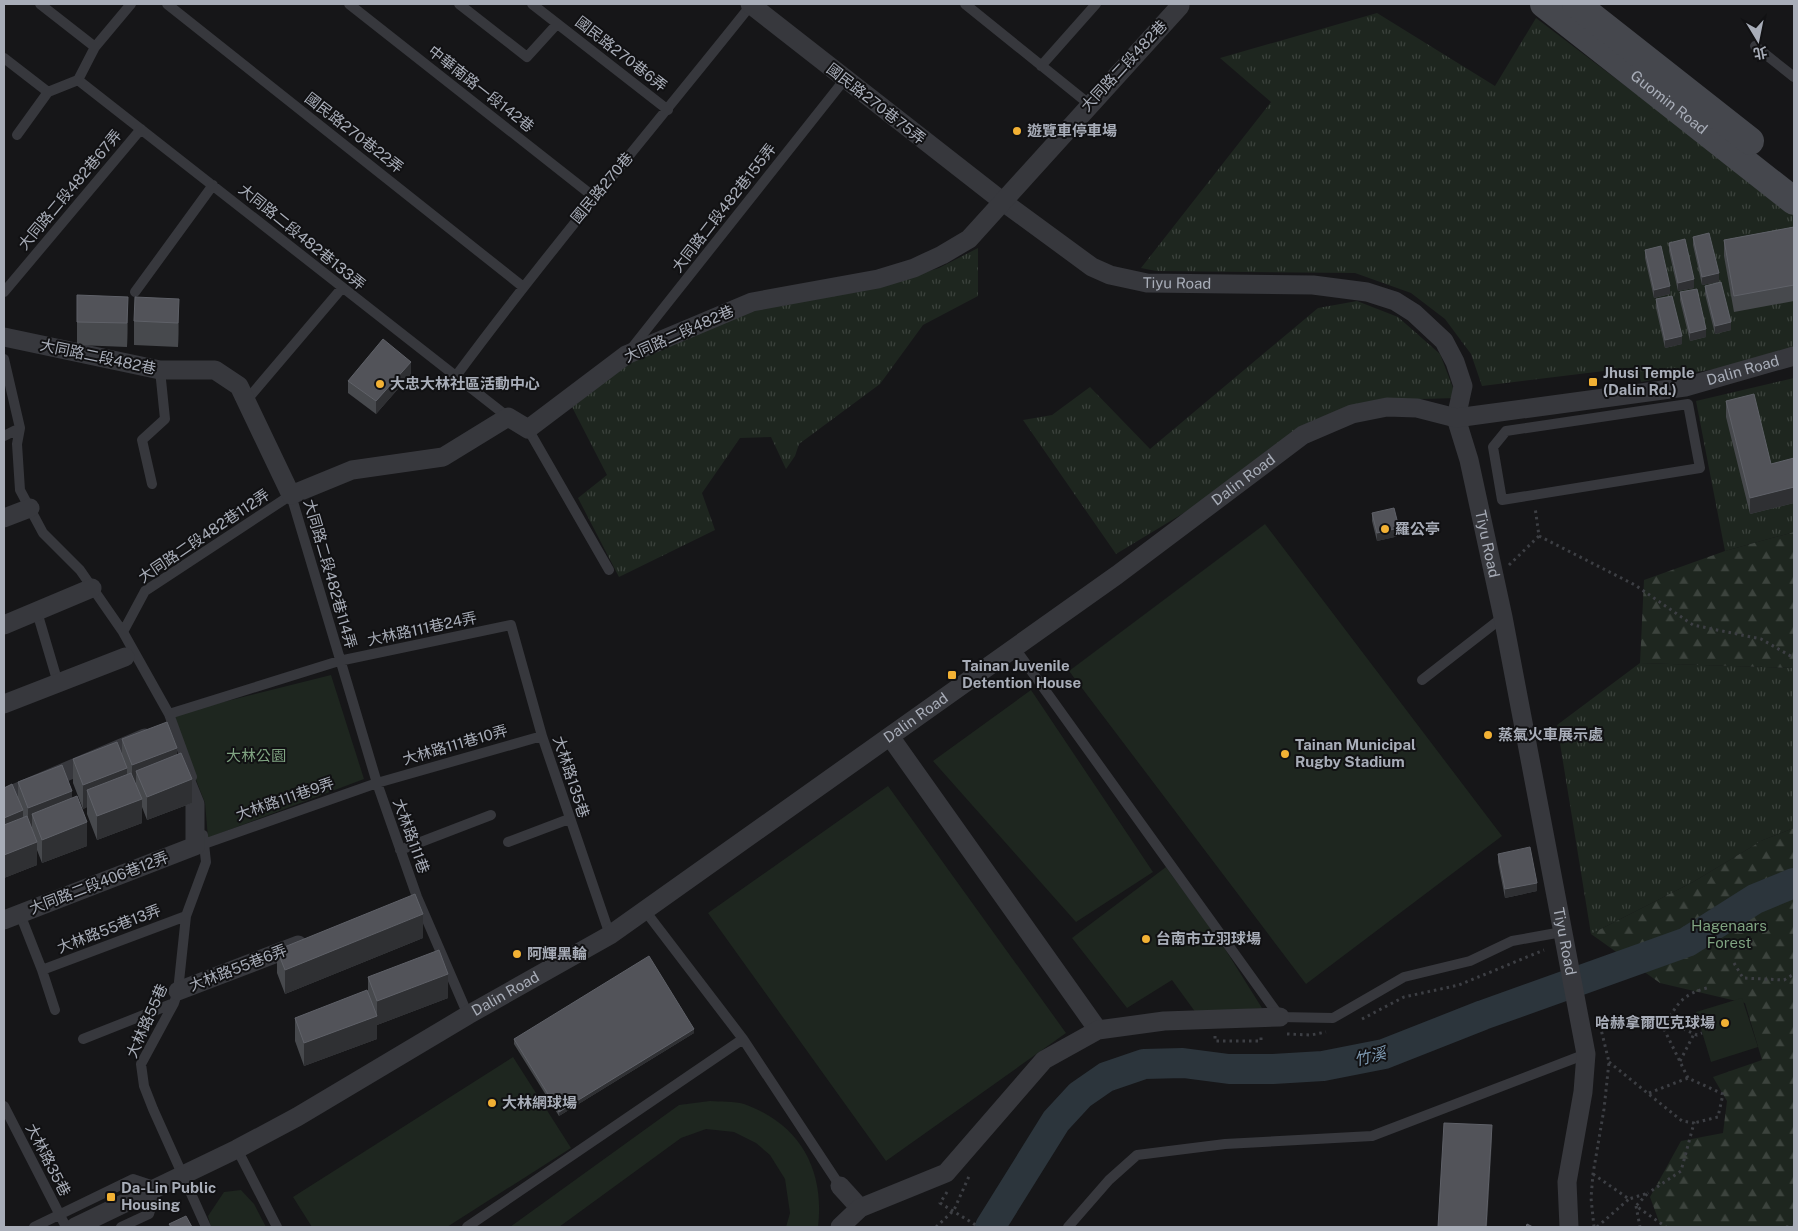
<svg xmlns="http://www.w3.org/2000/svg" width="1798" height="1231" viewBox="0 0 1798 1231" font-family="'Public Sans','Noto Sans TC',sans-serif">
<defs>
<pattern id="grass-tufts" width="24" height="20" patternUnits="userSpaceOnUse" patternTransform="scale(1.25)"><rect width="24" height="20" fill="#1e261f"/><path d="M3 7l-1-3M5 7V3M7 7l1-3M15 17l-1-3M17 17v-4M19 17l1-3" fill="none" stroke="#3c433d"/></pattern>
<pattern id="forest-firs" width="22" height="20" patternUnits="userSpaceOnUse" patternTransform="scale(1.25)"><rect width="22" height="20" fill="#1e261f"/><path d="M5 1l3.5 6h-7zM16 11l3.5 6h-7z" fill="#3c433d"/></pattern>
</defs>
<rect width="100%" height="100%" fill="#161618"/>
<!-- grass -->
<path fill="url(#grass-tufts)" d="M1377,13L1495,86L1536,18L1794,214V351L1754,362L1641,382L1637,367L1482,386L1471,354L1445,319L1411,293L1355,273L1156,271L1141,268L1271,102L1220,58Z
M978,248V296L923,325L880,384L799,444L795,456L786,469L771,437L740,438L702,493L715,530L619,577L578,498L607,475L572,407L631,358L751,307L878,287L939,268Z
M1357,301L1398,317L1440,354L1457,398L1383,400L1230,485L1116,554L1023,420L1052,415L1090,387L1150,449L1318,308Z
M1794,378V532L1725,551L1696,401Z
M1640,663L1794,668V828L1763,840L1693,882L1591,934L1557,725Z"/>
<!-- forest -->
<path fill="url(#forest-firs)" d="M1794,532V668L1640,663L1644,580L1725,551Z
M1794,828V1227H1661L1650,1197L1681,1141L1723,1133L1727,1101L1713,1077L1762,1060L1745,1003L1660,983L1591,934L1693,882L1763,840Z"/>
<!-- park -->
<path fill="#1e261f" d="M1265,524L1502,836L1306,984L1069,671Z
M331,675L364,779L208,838L205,803L171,715Z
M1031,690L1153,872L1076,922L933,761Z
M888,786L1066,1033L886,1161L708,913Z
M1166,867L1220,941L1262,1008L1196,1013L1172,980L1127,1008L1072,938Z
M1742,998L1758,1047L1711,1062L1696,1012Z
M513,1057L571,1148L447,1227H312L293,1197Z
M710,1101C721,1102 734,1101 744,1104C800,1124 825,1170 818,1227H786L790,1213L785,1179L770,1155L756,1143L734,1132L706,1129L681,1138L559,1227H510L679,1105Z
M241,1190L254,1204L266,1227H211L208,1216L224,1192Z"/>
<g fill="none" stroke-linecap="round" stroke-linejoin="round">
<!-- river -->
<path stroke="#2c353c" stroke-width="30" d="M990,1227L1056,1121L1080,1095L1106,1077L1144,1064L1183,1063L1229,1069H1273L1323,1066L1384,1054L1483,1015L1687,942L1755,899L1794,883"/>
<!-- path -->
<path stroke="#3d3f44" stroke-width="3" stroke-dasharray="2.5 4" stroke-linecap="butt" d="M1539,536L1635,585L1693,625L1761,639L1794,658
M1509,565L1539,536L1535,507
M1734,963L1743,978L1784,980L1794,974
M1362,1019L1404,997L1459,985L1544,950
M1667,1022C1678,1002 1684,994 1707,988
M1601,1026L1636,1018L1664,1029L1667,1022L1697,1035L1702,1033
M1664,1029L1688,1078
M1287,1034L1311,1035L1326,1032
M1215,1036V1041H1261V1035
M1680,1061L1694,1034
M1609,1062L1682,1121L1694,1123L1681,1171L1648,1193
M1649,1093L1688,1078L1723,1094L1718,1117L1694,1123
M1593,1174L1629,1199L1648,1193L1636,1206L1666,1227
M947,1192L940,1203L979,1227
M1636,1206L1640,1227
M936,1227L954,1210L970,1174
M1594,1227L1591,1198L1593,1174L1604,1109L1609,1062L1598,1017
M1597,1227L1629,1199
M1786,1227L1794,1226"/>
<!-- lane -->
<path stroke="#37383d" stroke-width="10" d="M40,4L95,47
M167,4L522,286
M349,4L594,197
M459,4L527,57L557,24
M532,4L668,110
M965,4L1089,104
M1755,46L1794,77
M4,58L48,92L78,80
M1041,66L1096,4
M78,80L508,417
M78,80L95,47L131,4
M17,135L48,92
M4,292L141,129
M135,292L213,185
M631,349L845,79
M4,359L20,428L17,444L20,490L43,533L80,570L123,632L169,714L192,777
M456,376C550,249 653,128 751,5
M246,401L342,288
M1688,404L1700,468L1502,500L1493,447L1506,431Z
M528,429L609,570
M4,436L20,428
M152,484L142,440L165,419L160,370
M37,612L58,683
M123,632L145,591L291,495L377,783L417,897L468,1015
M1014,647L1280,1017L1333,1018L1404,977L1470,961L1512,941L1562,932
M1422,680L1503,617
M169,714L339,661L511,625L542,736L610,935
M203,835L206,862L186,916L178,991L174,1003L141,1064L144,1086L153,1109L206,1227
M508,842L569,819
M204,844L377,783L542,736
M400,850L491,815
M20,914L42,970L55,1010
M42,970L186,916
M83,1039L174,1003
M743,1039L840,1186
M4,1106L66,1227
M237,1149L277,1227
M34,1227L133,1179L157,1187L149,1214L121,1227
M467,1227L743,1039L646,912
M1068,1227L1109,1180L1137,1155L1225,1144L1372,1136L1586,1054"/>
<!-- street -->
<g stroke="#37383d" stroke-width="19">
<path id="s1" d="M750,4L1002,201L1092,267L1110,275L1147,283L1313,285L1367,292L1395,301L1414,313L1444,341L1455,362L1463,386L1456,418L1469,460L1503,617L1586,1054L1583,1092L1567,1182L1569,1227"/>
<path d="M4,337L160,370H215L239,386L291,495L352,470L443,457L508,417L528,429L626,355L752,302L878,279L914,268L942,255L969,239L1180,6"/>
<path d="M4,518L30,508"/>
<path d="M4,625L92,588"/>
<path d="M4,704L125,657"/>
<path d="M891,738L1098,1030"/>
<path d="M4,798L145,738"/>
<path d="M4,920L195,846V804L182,772"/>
<path d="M178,991L298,945"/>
<path d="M840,1186L860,1208"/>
<path id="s2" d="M75,1227L237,1149L297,1117L468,1015L610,935L1117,575L1303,435L1352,414L1387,407L1417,408L1456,418L1685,387L1794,356"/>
<path d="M840,1227L860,1208L946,1173L1044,1060L1098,1030L1164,1021L1280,1017"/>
</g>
<!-- secondary -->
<g stroke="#45474d" stroke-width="28">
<path id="s3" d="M1544,4L1794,201"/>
<path d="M1576,4L1750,141"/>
</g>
</g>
<!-- wall -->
<path fill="#47494d" d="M1794,227V301L1734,312L1724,256V240Z
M1693,237L1719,282L1702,285L1693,245Z
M1669,243L1694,288L1678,291L1669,251Z
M1645,250L1670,294L1654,298L1645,258Z
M1705,286L1731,330L1715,334L1705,294Z
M1680,292L1706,337L1690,341L1680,300Z
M1656,299L1682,344L1665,348L1656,308Z
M128,320L127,347L77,345V322Z
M134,321L179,322L178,347L134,345Z
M411,374L376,414L348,393V381Z
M1726,401L1771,464L1794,458V503L1750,514L1726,417Z
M1372,513L1399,536L1377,541L1372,521Z
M122,739L177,755L192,803L147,820L142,807V823L97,840L87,814V807L83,809L73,783V759L122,755Z
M18,782L72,798L87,846L42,863L37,850V865L4,878V788L18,797Z
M1498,854L1537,891L1505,898L1498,862Z
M423,938L285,994L277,973V950Z
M368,977L448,998L377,1025V1024V1039L304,1066L295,1041V1018L368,992Z
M694,1033L559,1116L514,1044V1039Z"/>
<!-- shaded-wall -->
<path fill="#2f3033" d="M1719,273V282L1702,285V277Z
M1694,279V288L1678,291V283Z
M1670,286V294L1654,298V290Z
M128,297V320L127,347V323Z
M179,299V322L178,347V323Z
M1731,322V330L1715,334V326Z
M1706,329V337L1690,341V333Z
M1682,336V344L1665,348V340Z
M411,362V374L376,414V401Z
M1794,487V503L1750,514V498Z
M1399,528V536L1377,541V533Z
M177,748V771H136V787L132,789V765Z
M127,768V791L87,790V807L83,809V785Z
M192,779V803L147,820V797Z
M72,791V814H32V830L28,832V808Z
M142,799V823L97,840V816Z
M23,810V834L4,841V818Z
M87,822V846L42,863V840Z
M37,842V865L4,878V855Z
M1537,883V891L1505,898V889Z
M423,914V938L285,994V970Z
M448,974V998L377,1025V1001Z
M377,1016V1039L304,1066V1043Z
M694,1029V1033L559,1116V1112Z
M1492,1125V1141L1487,1227H1486Z"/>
<!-- building -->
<path fill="#525359" stroke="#5f6168" d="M1794,227V285L1734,296L1724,240Z
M1709,233L1719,273L1702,277L1693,237Z
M1685,239L1694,279L1678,283L1669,243Z
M1661,246L1670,286L1654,290L1645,250Z
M1721,282L1731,322L1715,326L1705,286Z
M1697,289L1706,329L1690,333L1680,292Z
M77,295L128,297L127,323L77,322Z
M1672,296L1682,336L1665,340L1656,299Z
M135,297L179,299L178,323L134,321Z
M383,339L411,362L376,401L348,381Z
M1754,394L1771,464L1794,458V487L1750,498L1726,401Z
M1394,508L1399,528L1377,533L1372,513Z
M167,722L177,748L132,765L122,739Z
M117,742L127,768L83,785L73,759Z
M181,753L192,779L147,797L136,771Z
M62,765L72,791L28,808L18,782Z
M131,773L142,799L97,816L87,790Z
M12,784L23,810L4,818V788Z
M77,796L87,822L42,840L32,814Z
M27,816L37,842L4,855V825Z
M1530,847L1537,883L1505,889L1498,854Z
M415,894L423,914L285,970L277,950Z
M439,950L448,974L377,1001L368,977Z
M649,956L694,1029L559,1112L514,1039Z
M367,990L377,1016L304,1043L295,1018Z
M1444,1123L1492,1125L1486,1227H1438Z
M186,1216L192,1227H171L169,1224Z
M1527,1224L1533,1227H1526Z"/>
<!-- markers -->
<g fill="#f2b134" stroke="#111113" stroke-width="2">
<circle cx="1017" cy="131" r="5"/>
<rect x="1588" y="377" width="10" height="10" rx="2.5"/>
<circle cx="380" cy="384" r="5"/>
<circle cx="1385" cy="529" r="5"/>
<rect x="947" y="670" width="10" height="10" rx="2.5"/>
<circle cx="1488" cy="735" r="5"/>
<circle cx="1285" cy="754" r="5"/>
<circle cx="1146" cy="939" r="5"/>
<circle cx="517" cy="954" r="5"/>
<circle cx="1725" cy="1023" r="5"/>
<circle cx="492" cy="1103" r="5"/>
<rect x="106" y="1192" width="10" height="10" rx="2.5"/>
</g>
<g text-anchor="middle" stroke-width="4" stroke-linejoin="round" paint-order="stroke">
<!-- street labels -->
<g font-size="15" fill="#a8adb8" stroke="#111113">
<text transform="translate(621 54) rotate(38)" y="5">國民路270巷6弄</text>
<text transform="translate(1124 66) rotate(-47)" y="5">大同路二段482巷</text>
<text transform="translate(481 89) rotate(38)" y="5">中華南路一段142巷</text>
<text dy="5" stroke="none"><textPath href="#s3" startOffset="159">Guomin Road</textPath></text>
<text transform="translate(876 104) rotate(38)" y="5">國民路270巷75弄</text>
<text transform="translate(354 133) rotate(38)" y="5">國民路270巷22弄</text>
<text transform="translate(602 188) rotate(-50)" y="5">國民路270巷</text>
<text transform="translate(70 190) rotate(-50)" y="5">大同路二段482巷67弄</text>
<text transform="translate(724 208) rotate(-52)" y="5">大同路二段482巷155弄</text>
<text transform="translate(302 237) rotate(39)" y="5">大同路二段482巷133弄</text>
<text dy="5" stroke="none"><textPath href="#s1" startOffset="519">Tiyu Road</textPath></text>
<text transform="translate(679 334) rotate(-24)" y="5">大同路二段482巷</text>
<text transform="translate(98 357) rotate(12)" y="5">大同路二段482巷</text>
<text dy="5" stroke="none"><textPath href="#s2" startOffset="1915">Dalin Road</textPath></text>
<text dy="5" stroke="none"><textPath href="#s2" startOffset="1390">Dalin Road</textPath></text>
<text transform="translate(204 536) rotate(-34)" y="5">大同路二段482巷112弄</text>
<text dy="5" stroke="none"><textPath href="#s1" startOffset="1014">Tiyu Road</textPath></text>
<text transform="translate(330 574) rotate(74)" y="5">大同路二段482巷114弄</text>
<text transform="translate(422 629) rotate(-12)" y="5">大林路111巷24弄</text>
<text dy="5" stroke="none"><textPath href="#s2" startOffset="985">Dalin Road</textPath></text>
<text transform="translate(455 745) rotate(-16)" y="5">大林路111巷10弄</text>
<text transform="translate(571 777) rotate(72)" y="5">大林路135巷</text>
<text transform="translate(285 799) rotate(-19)" y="5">大林路111巷9弄</text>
<text transform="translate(411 836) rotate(70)" y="5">大林路111巷</text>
<text transform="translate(99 883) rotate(-21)" y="5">大同路二段406巷12弄</text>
<text transform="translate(109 929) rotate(-21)" y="5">大林路55巷13弄</text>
<text dy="5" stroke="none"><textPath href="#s1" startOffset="1419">Tiyu Road</textPath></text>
<text transform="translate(238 968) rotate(-21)" y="5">大林路55巷6弄</text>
<text dy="5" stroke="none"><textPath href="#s2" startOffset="490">Dalin Road</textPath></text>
<text transform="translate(147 1021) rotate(-66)" y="5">大林路55巷</text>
<text transform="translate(48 1160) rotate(63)" y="5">大林路35巷</text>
</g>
<!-- poi labels -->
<g font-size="15" font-weight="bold" fill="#a8adb8" stroke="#111113" text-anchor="start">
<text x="1027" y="136">遊覽車停車場</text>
<text x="1603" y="378">Jhusi Temple<tspan x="1603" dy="17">(Dalin Rd.)</tspan></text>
<text x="390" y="389">大忠大林社區活動中心</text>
<text x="1395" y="534">羅公亭</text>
<text x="962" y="671">Tainan Juvenile<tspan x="962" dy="17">Detention House</tspan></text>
<text x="1498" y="740">蒸氣火車展示處</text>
<text x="1295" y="750">Tainan Municipal<tspan x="1295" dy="17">Rugby Stadium</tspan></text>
<text x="1156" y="944">台南市立羽球場</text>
<text x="527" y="959">阿輝黑輪</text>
<text x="1715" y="1028" text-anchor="end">哈赫拿爾匹克球場</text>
<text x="502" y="1108">大林網球場</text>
<text x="121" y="1193">Da-Lin Public<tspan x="121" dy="17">Housing</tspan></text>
</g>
<!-- park labels -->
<g font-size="15" fill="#7fa381" stroke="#111113">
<text x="256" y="761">大林公園</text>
<text x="1729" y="931">Hagenaars<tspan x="1729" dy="17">Forest</tspan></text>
</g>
<!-- water labels -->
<g font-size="16" font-style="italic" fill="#7f9bb3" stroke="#111113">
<text transform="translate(1370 1056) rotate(-13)" y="6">竹溪</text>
</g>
</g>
<!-- border -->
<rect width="1798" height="1231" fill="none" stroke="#a8adb8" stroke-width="10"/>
<!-- north arrow -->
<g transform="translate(1758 40) rotate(170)" stroke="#111113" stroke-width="4" paint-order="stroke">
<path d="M0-4L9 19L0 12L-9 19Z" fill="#a8adb8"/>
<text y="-8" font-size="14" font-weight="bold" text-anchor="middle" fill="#a8adb8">北</text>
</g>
</svg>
